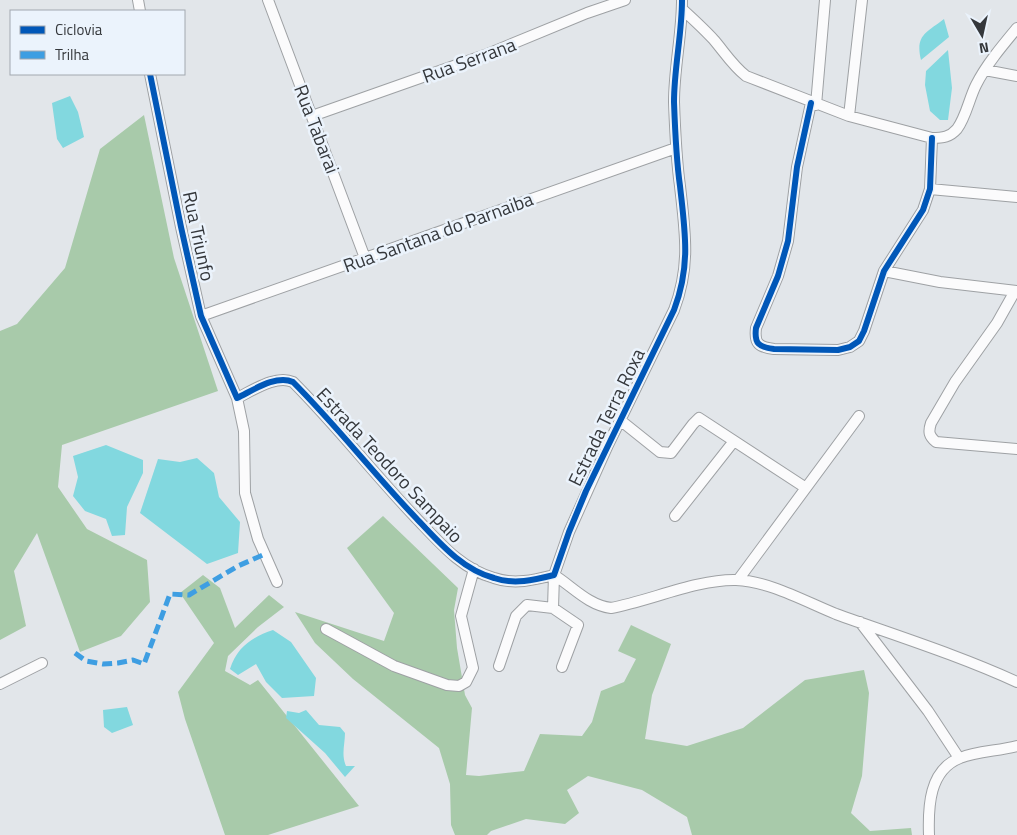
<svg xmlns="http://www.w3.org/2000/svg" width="1017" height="835" viewBox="0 0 1017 835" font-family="'Titillium Web',sans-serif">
<rect width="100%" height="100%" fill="#e2e6ea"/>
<!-- forest -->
<path fill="#a8caaa" d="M144,115L174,258L218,391L62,445L58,487L87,529L147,560L150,602L121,636L80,652L37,533L14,571L26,626L0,640V331L17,324L65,268L100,149Z
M383,516L458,588L454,610L457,648L465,695L472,708L466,775L479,776L524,771L540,734L582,736L592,722L601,691L624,682L636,659L618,651L631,625L671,644L652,695L645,739L687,746L743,728L805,680L864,670L869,693L862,776L851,813L870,831L911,828L912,835H692L687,817L642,790L588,776L567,790L579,813L565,824L526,819L491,831L487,835H455L451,825L450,784L439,748L353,679L315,643L295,612L384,641L394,613L347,548Z
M203,575L220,588L235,628L269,595L284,607L258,627L228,656L225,671L250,685L258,680L359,806L268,835H225L185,719L178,692L214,643L180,593Z"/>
<!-- water -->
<path fill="#82d8df" d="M944,19L949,37L921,60C915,35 926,33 944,19Z
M948,50L952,88L948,120H940L930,111L925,85L926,71Z
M70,96L78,112L84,137L63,148L57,139L52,103Z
M106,445L143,460V473L127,507L125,535L112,536L106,519L85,511L73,496L78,477L73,456Z
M197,458L214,473L219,497L240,522L238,553L207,564L140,513L158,459L180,462Z
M273,630L291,642L316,678L314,696L282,698L266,682L256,664L238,675L230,669C237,647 252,637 273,630Z
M127,707L133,725L112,733L104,727L103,710Z
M306,710L319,725L340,727L345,733C345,744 341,755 346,766H355L345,777L325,753L286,718L287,711L299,713Z"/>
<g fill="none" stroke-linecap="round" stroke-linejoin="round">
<!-- minor casing -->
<g stroke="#9ea1a4" stroke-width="12">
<path id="minor" d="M138,0L140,11
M268,0L365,258
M682,9C693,19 704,29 714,40C725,53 733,66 746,76L849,116L932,138C943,138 950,137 957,129C966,117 969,99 976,85C986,65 1002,46 1017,28
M985,70L1017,76
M150,74L181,227L201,316L237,398L244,431L245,493L258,539L277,582
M811,103L797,167L788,241L778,276L756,328C754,344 759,347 774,349L838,350L850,347L859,341L864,331L884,271L923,210L930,189L932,138
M816,105L825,0
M312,116L485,55L587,13L625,0
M849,116L862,0
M930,189L1017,197
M884,271L940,282L1017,291
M1015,291L997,323L955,382L931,423C928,432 929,436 936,442L1017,449
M201,316L676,148
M237,398C252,391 276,374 293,382C336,425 374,474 416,518C439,542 461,569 494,578C514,585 534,580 554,575
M620,420L660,452L671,453L693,424L699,418L806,488
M675,516L734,441
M554,575C573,587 588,605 611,608C649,601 698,579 736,580C769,581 806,602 836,614C897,636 958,655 1017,682
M738,580L859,416
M553,608L554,575L569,532L608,445L674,310C691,265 685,232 680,186C676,158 675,130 674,102C674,68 682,34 682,0
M860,622L928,711L959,758
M326,629L394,666L447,685L459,686L466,682L473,668L461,616L474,569
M499,666L516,616L527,605L553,608L578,625L562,667
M0,684L42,663
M929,835C928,807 929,770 960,758C976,751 999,751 1017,746"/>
</g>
<!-- minor -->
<use href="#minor" stroke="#fbfbfc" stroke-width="10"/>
<!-- quiet -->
<path stroke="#3e9ee2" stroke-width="5" stroke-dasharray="10 5" stroke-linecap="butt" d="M75,653L86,661L103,664L118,663L133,660L144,664L170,594L189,595L238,566L265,554"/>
<!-- cycleway casing -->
<g stroke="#ebf3fc" stroke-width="9">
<path id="cycleway" d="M150,74L181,227L201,316L237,398C252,391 276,374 293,382C336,425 374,474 416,518C439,542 461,569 494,578C514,585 534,580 554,575L569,532L586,491L674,310C691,265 685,232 680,186C676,158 675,130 674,102C674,68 682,34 682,0
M811,103L797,167L788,241L778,276L756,328C754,344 759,347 774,349L838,350L850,347L859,341L864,331L884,271L923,210L930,189L932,138"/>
</g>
<!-- cycleway -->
<use href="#cycleway" stroke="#0057b8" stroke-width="6"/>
</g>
<g text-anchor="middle" stroke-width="5" stroke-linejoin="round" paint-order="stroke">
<!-- street labels -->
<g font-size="19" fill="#35383c" stroke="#ebf3fc">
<text transform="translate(469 60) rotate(-20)" y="7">Rua Serrana</text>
<text transform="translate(317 129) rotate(69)" y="7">Rua Tabarai</text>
<text transform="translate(438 232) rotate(-20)" y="7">Rua Santana do Parnaiba</text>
<text transform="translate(199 236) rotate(78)" y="7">Rua Triunfo</text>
<text transform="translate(606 417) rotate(-64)" y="7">Estrada Terra Roxa</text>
<text transform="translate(390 465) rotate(47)" y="7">Estrada Teodoro Sampaio</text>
</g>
</g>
<!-- legend -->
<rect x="10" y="10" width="175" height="65" fill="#ebf3fc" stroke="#a2a8af"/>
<rect x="20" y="26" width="25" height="8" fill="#0057b8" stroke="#a2a8af"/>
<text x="55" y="35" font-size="15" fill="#35383c">Ciclovia</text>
<rect x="20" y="51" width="25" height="8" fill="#3e9ee2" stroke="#a2a8af"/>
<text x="55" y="60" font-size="15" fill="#35383c">Trilha</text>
<!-- north arrow -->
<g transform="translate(982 35) rotate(171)" stroke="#ebf3fc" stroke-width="4" paint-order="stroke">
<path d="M0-4L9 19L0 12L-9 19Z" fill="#35383c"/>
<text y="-8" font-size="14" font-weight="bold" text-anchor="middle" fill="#35383c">N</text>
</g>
</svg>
